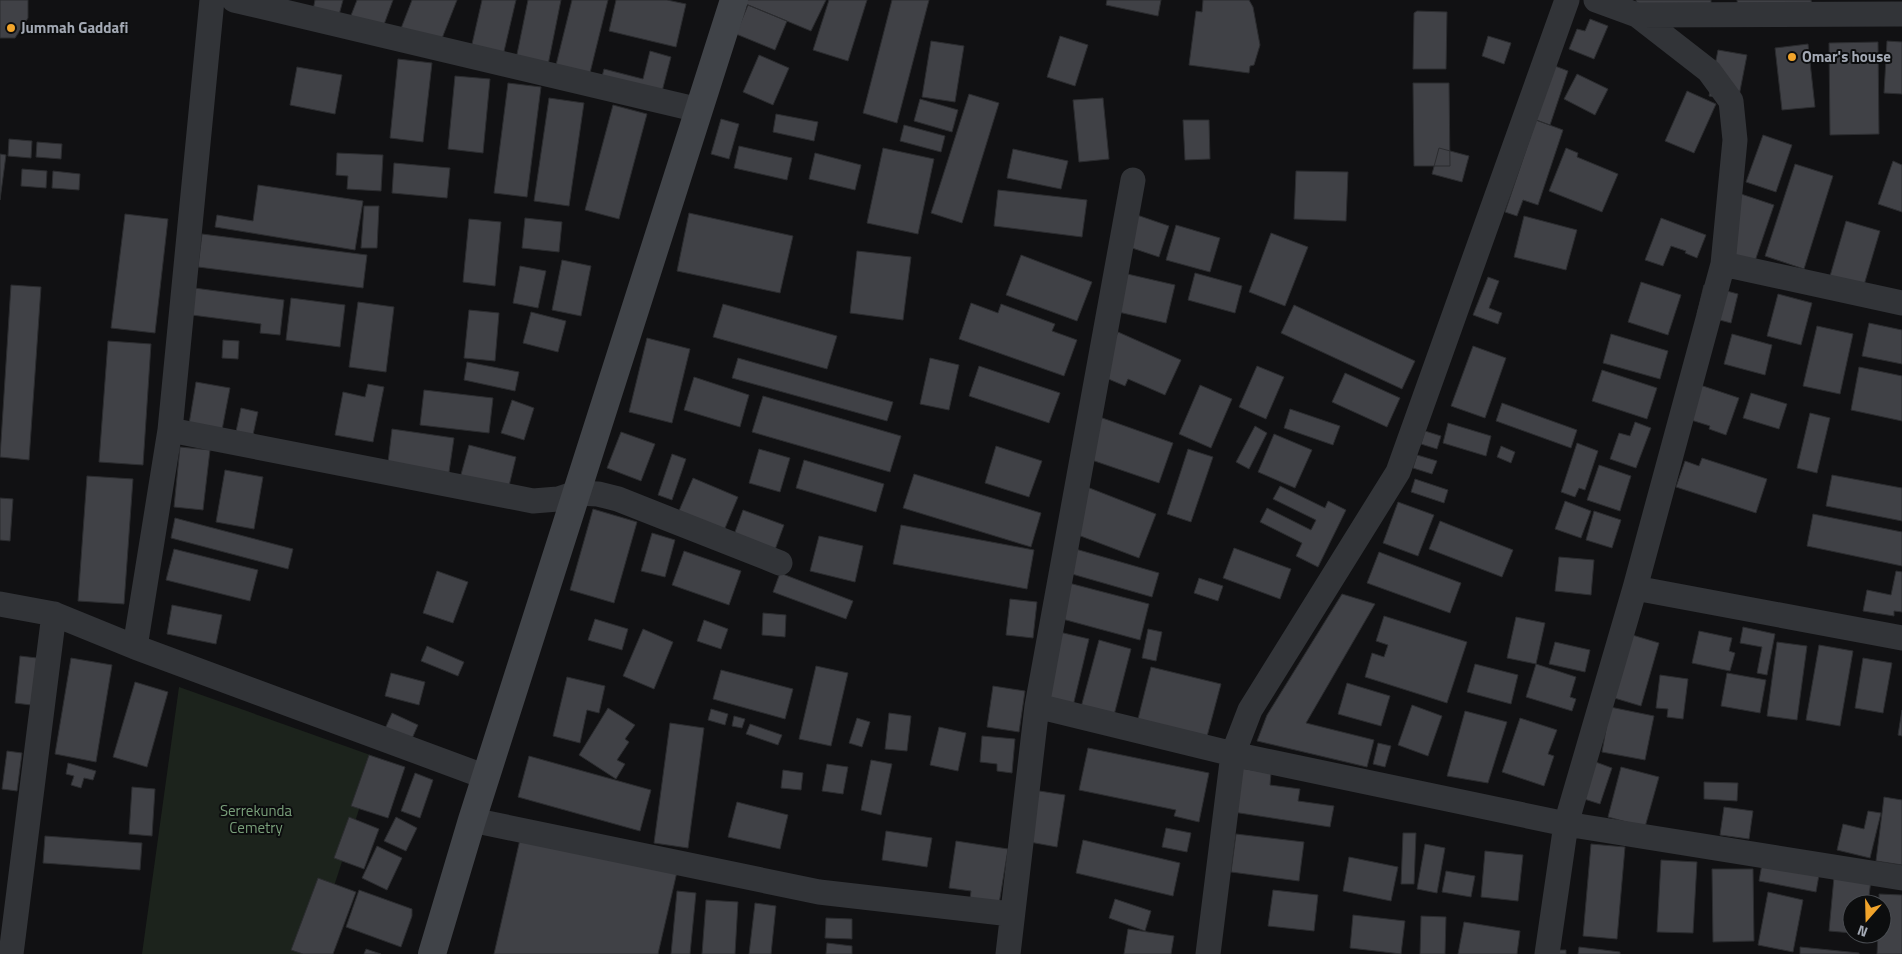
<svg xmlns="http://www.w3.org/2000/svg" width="1902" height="954" viewBox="0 0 1902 954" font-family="'Titillium Web',sans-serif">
<rect width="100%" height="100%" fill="#111113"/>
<!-- green -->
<path fill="#1c231c" d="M179,687L376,757L312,954H142Z"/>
<!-- building -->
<path fill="#404146" stroke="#2b2c2f" d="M0,0H28V18L15,38H0Z
M315,0H343L339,15L313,10Z
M357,0H393L382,30L350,18Z
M412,0H457L439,46L400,31Z
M482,0H516L502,60L470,53Z
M528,0H561L547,70L515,64Z
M572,0H608L588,81L554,73Z
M616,0H667L686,4L676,47L609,31Z
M736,0H826L811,31Z
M829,0H867L848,61L813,50Z
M892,0H929L897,123L863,113Z
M1107,0H1161L1158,16L1106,5Z
M1203,0H1249L1253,7L1260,45L1254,65L1250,66L1249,73L1189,65L1196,11L1202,12Z
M1636,0H1711V4L1637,7Z
M1737,0H1811L1812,6L1739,15Z
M748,5L787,21L775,50L736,34Z
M1417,11L1447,12L1446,69H1413L1414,13Z
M1590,19L1608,26L1594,59L1569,49L1577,29L1585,31Z
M1060,36L1088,45L1075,86L1047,77Z
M1488,36L1511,43L1504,64L1482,56Z
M931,41L964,46L955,102L922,97Z
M1887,41L1902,42V94L1884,93Z
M1878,42L1879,134L1830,135L1829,43Z
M1808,44L1815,107L1782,110L1775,48Z
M1718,50L1747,55L1738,101L1709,96Z
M650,51L671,57L660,99L600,84L604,69L643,79Z
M759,55L789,68L773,105L743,92Z
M398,59L432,63L423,142L390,138Z
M1555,66L1568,71L1550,125L1536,120Z
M297,67L342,75L335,114L290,105Z
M1577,74L1608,89L1595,115L1564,99Z
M455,76L490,79L483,153L448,149Z
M508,83L541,87L527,197L494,193Z
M1413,83H1449L1450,166H1414Z
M1687,91L1716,104L1694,153L1665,141Z
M969,94L999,103L962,223L931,213Z
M549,98L584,103L569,206L534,201Z
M1103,98L1109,159L1079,162L1073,100Z
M920,99L958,110L952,132L914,121Z
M613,105L647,114L619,219L585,210Z
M776,114L818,122L814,141L773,132Z
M721,119L739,124L729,159L711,154Z
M1183,120H1209L1210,159L1185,160Z
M1536,120L1563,130L1538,205L1523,200L1517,216L1505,212Z
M904,125L945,136L941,152L900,141Z
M1763,135L1792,145L1776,192L1746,182Z
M9,139L32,141L31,158L8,156Z
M37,142L62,144L61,159L36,157Z
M739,146L792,158L787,180L734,168Z
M883,148L934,159L918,234L867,223Z
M1439,148L1469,156L1462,182L1432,174Z
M1566,148L1578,153L1577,157L1618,174L1602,212L1549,191Z
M1013,149L1068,161L1061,189L1007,178Z
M337,153L383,155L381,191L347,189L348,176L336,175Z
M815,153L861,165L855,190L809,179Z
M0,154L6,155L0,200Z
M1893,161L1902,165V212L1878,204Z
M394,163L450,168L447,198L392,193Z
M1795,164L1833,176L1804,269L1765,256Z
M22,169L47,171L46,188L21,186Z
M53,171L80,174L79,190L52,188Z
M1296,171L1348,172L1346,221L1294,219Z
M258,185L363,201L355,250L215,227L217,215L253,221Z
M998,190L1087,200L1082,237L994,226Z
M1738,193L1774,205L1754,264L1718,252Z
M364,206H379L377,248H361Z
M689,213L793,236L780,293L677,271Z
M125,214L168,219L155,333L111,328Z
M1134,214L1169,226L1159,257L1123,245Z
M1524,216L1577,230L1566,270L1514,257Z
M525,218L562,222L559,252L522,248Z
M1661,218L1706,235L1697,258L1685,253L1686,251L1671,246L1663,266L1645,260Z
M469,219L501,222L495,286L463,282Z
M1846,221L1880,231L1864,285L1830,276Z
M1176,225L1220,238L1210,272L1166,260Z
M1271,233L1308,247L1285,306L1249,292Z
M202,234L367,255L363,288L198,267Z
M857,251L911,257L903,320L850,313Z
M1021,255L1092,282L1077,321L1006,295Z
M562,260L591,266L581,316L552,310Z
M520,266L546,271L538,308L513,303Z
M1123,273L1175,285L1166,323L1114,311Z
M1195,273L1242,286L1235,313L1188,300Z
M1488,277L1499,281L1489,308L1502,313L1498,324L1473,315Z
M1641,282L1681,295L1668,335L1628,322Z
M11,285L41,287L29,460L0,457Z
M1704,285L1738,294L1731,323L1697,314Z
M187,287L284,300L280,335L260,333L261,324L184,314Z
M1778,294L1812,303L1801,345L1767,336Z
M291,298L345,305L340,347L286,340Z
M358,302L394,307L386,372L349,367Z
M971,303L998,313L1001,304L1055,324L1052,331L1077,340L1064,376L959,339Z
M723,304L837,336L827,369L713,337Z
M1294,305L1415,361L1402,389L1281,333Z
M469,310L499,313L495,361L464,358Z
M531,312L566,321L558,352L523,343Z
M1869,323L1902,330V364L1862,356Z
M1817,326L1853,334L1840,394L1803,386Z
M1118,332L1181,360L1165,395L1128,379L1125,386L1099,375Z
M1611,334L1668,351L1660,379L1603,363Z
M1732,334L1772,345L1765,375L1724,364Z
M647,338L690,349L672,423L629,412Z
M223,340L239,341L238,359L222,358Z
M108,341L151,344L143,465L99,462Z
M1473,346L1506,358L1485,418L1451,406Z
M738,358L893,402L887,421L732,378Z
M930,358L959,365L949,410L920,404Z
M467,362L519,372L515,391L464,380Z
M979,366L1060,393L1049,423L969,396Z
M1257,366L1284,377L1266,419L1239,407Z
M1859,367L1902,376V421L1851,410Z
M1602,370L1657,388L1647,419L1592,401Z
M1345,373L1400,398L1387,427L1332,402Z
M694,377L749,395L740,427L684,410Z
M196,382L230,388L222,430L189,424Z
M368,384L384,387L373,442L335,435L343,392L365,397Z
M1200,385L1232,399L1211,448L1179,434Z
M1700,385L1739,398L1726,435L1709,429L1710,426L1688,419Z
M424,390L493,398L489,433L420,425Z
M1751,393L1787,404L1779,429L1743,418Z
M763,396L901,436L890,472L752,432Z
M512,400L534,408L524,440L501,433Z
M1502,403L1577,430L1571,448L1496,421Z
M241,408L258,412L251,444L234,441Z
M1290,409L1340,426L1333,445L1284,428Z
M1810,413L1830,418L1817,473L1797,468Z
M1091,414L1173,443L1159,483L1077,455Z
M1635,422L1651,428L1636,468L1610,459L1619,433L1630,436Z
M1448,423L1491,436L1486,456L1443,443Z
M1255,426L1267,433L1249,469L1236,462Z
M392,429L454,438L448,479L387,471Z
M1425,431L1441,436L1437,449L1421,444Z
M621,432L655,444L641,481L607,468Z
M1274,434L1312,450L1295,488L1258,472Z
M1577,443L1598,451L1585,490L1579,488L1575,497L1561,492Z
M469,445L516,457L507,494L459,482Z
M996,446L1042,461L1029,497L985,483Z
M1501,446L1515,452L1511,463L1497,457Z
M180,447L210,450L203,510L174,507Z
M759,449L790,458L780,492L749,483Z
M1188,449L1213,457L1191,522L1167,514Z
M672,454L686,459L672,500L658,495Z
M1417,455L1437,461L1432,474L1413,468Z
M1702,458L1767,479L1756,513L1676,487L1685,461L1699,466Z
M804,460L884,484L876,512L796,488Z
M1599,465L1631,476L1620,511L1587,500Z
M225,470L263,477L254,529L216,522Z
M914,474L1041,513L1031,547L903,508Z
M1832,475L1902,488V521L1826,506Z
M87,476L133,479L124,604L78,601Z
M693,478L738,497L723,533L678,513Z
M1415,479L1448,490L1444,503L1411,492Z
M1280,486L1325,508L1328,501L1346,510L1318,567L1296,556L1302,543L1260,522L1267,508L1311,530L1316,520L1273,499Z
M1087,487L1156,514L1139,558L1070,532Z
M0,498L13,499L10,541L0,540Z
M1565,501L1591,511L1581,538L1555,529Z
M1398,502L1434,515L1418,556L1383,543Z
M593,509L637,522L614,603L570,590Z
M743,510L784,525L772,558L731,543Z
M1594,511L1621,520L1612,548L1586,540Z
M1813,514L1902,532V566L1807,546Z
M175,518L293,549L288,569L171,538Z
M1440,521L1513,550L1502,577L1429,549Z
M901,525L1034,550L1027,589L893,564Z
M652,533L675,540L665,577L641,571Z
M819,536L863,546L855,582L810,571Z
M1072,548L1159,573L1152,597L1065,572Z
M1234,548L1291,569L1280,599L1223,578Z
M174,549L258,570L250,601L166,580Z
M684,551L741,571L729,605L672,585Z
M1379,552L1461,583L1450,613L1367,583Z
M1559,557L1594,560L1591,595L1555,591Z
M437,571L468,582L453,623L423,613Z
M1896,571L1902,572V612L1894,611V616L1863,611L1867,590L1891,595Z
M780,573L853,601L846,619L773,592Z
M1199,578L1223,586L1218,601L1194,593Z
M1065,582L1149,604L1140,640L1055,617Z
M1342,594L1375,604L1306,723L1374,740L1367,767L1257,741L1267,715Z
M1010,599L1037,602L1033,638L1006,635Z
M172,605L222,615L216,644L167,634Z
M763,613L786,615L785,637L762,635Z
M1384,616L1467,642L1447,703L1365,677L1372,653L1384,657L1388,645L1376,641Z
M1516,617L1545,623L1536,664L1507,658Z
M595,619L628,629L622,650L588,640Z
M704,620L728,629L721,649L697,641Z
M1743,627L1775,634L1767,675L1757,673L1762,647L1740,643Z
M643,629L673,642L654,689L623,676Z
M1148,629L1162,632L1156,661L1142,658Z
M1055,631L1089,639L1073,706L1040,698Z
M1699,631L1732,638L1729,651L1735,653L1730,671L1692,663Z
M1629,634L1659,643L1641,706L1611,697Z
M1099,640L1131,649L1113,719L1080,711Z
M1555,642L1590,650L1585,672L1549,664Z
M1777,642L1807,646L1797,720L1767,716Z
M1819,645L1853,651L1840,726L1806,720Z
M427,646L464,662L458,676L421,661Z
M20,656L37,658L31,705L15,703Z
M71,658L112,665L96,762L55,754Z
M1863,658L1892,663L1883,713L1855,708Z
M1475,664L1518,675L1511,704L1467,692Z
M1536,664L1576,677L1570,697L1576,699L1572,711L1526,697Z
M816,666L848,673L831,746L799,739Z
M1151,667L1221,684L1205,744L1136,727Z
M721,670L793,689L785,719L713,699Z
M391,673L425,682L419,705L385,696Z
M1727,673L1766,680L1760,713L1721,706Z
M1660,675L1688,679L1683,719L1667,717L1668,709L1656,708Z
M567,677L605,686L599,713L587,710L580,743L553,736Z
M135,682L168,692L147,767L113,757Z
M1347,683L1390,696L1381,726L1338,714Z
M993,686L1025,691L1019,732L987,727Z
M1412,705L1442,716L1428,756L1398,745Z
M1610,707L1654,716L1645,760L1602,752Z
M608,708L635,725L625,739L629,742L617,760L625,764L616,779L579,755Z
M711,709L728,714L725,725L708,720Z
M1902,710V736L1898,735Z
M1465,711L1507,722L1488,783L1447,776Z
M392,713L418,725L410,743L384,731Z
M889,713L911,716L907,751L885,749Z
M734,716L745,719L742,728L732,726Z
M857,718L870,722L862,747L849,743Z
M1520,718L1557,730L1548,754L1554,756L1544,786L1502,772Z
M670,723L704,728L688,848L654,843Z
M750,724L782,735L778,745L746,734Z
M939,727L966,733L958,771L930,765Z
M982,736L1015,739L1012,773L997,771V764L980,762Z
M1378,743L1391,746L1385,767L1373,764Z
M1088,748L1209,773L1199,822L1174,816L1176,810L1079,790Z
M7,751L22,753L17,791L2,789Z
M369,755L405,767L388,818L351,806Z
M529,756L651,790L640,831L518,797Z
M871,760L892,764L881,815L861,810Z
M1593,761L1612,768L1600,804L1581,798Z
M68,763L96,771L93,780L84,778L81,788L71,785L74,776L66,774Z
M827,764L848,767L843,794L822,791Z
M1621,767L1659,777L1645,827L1608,817Z
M1240,768L1271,773L1270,785L1300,789L1298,801L1334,806L1330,827L1233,812Z
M783,770L803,773L801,790L781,788Z
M415,773L433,780L420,818L401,811Z
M1704,782L1738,783L1737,801L1704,799Z
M132,787L155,789L152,836L129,834Z
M1033,790L1065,795L1057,847L1024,841Z
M1884,797L1902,800V865L1876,861Z
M737,802L788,815L780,849L728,837Z
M1724,807L1753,811L1749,839L1720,835Z
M1868,811L1881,813L1870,858L1837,850L1843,824L1864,829Z
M349,817L379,829L364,869L334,858Z
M396,817L417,828L406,851L384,841Z
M1166,828L1191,833L1187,852L1162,847Z
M886,831L932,838L927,867L882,860Z
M1403,833H1416L1414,884H1401Z
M1236,834L1304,842L1299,881L1231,872Z
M521,835L677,872L658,954H494Z
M45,836L142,843L140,870L43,863Z
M1083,840L1180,863L1173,896L1076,873Z
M956,841L1008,849L999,904L970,899L971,891L949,888Z
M1425,844L1445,848L1437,893L1417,889Z
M1591,844L1625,847L1617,939L1583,936Z
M377,846L402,858L387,890L362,878Z
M1485,851L1523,855L1518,901L1481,897Z
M1349,857L1398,867L1391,901L1343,891Z
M1661,860L1697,862L1693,933L1657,932Z
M1762,864L1819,875L1816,892L1759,881Z
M1712,869H1753L1754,941L1713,942Z
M1446,871L1475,876L1471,897L1442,892Z
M1834,877L1871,880L1868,904H1852V933L1829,931Z
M318,878L356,892L333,954H303L291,950Z
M359,890L412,909V916L401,947L346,927Z
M1273,890L1318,895L1314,931L1268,926Z
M677,891L696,893L690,954H671Z
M1768,892L1803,900L1793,952L1758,945Z
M1879,894L1902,895V954H1877L1878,934H1882V904H1879Z
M1115,899L1151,911L1145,931L1109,918Z
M706,900L738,902L735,954H702Z
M755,903L776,906L771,954H749Z
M1353,915L1405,921L1401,954L1350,948Z
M1421,916L1446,917L1445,954H1420Z
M826,918L852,919V939L825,938Z
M1464,922L1520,931L1517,954H1458Z
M1128,929L1174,936L1171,954H1124Z
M827,943L852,946V954H826Z
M1579,947L1620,952V954H1578Z
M1800,947L1859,953V954H1800Z
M366,949L381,954H364Z
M1549,950H1566V954H1549Z"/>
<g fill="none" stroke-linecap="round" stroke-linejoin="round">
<!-- street -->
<path stroke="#323438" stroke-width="25" d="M234,0L699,110
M1637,15L1902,14
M1723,264L1902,303
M170,430L533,501L558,499L576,493L598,494L618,499L780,563
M1635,588L1902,638
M0,604L54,614L135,647L486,777
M135,647L170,430L212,0
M1037,706L1233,754L1566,824L1902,878
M472,820L819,892L1011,914
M11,954L54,614
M1008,954L1037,706L1133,180
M1208,954L1233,754L1250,710L1398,472L1567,0
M1547,954L1566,824L1635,588L1723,264L1735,140L1731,101L1709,71L1637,15L1596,0"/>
<!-- secondary -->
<path stroke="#404348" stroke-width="28" d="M432,954L472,820L734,0"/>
</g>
<!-- markers -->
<g fill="#f1a42b" stroke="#0c0d0e" stroke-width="2">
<circle cx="11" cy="28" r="5"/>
<circle cx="1792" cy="57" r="5"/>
</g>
<g text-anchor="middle" stroke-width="4" stroke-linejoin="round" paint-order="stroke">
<!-- poi labels -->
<g font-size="15" font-weight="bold" fill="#a3a9b4" stroke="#0c0d0e" text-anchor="start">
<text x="21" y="33">Jummah Gaddafi</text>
<text x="1802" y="62">Omar's house</text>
</g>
<!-- park labels -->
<g font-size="15" fill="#799f7a" stroke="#0c0d0e">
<text x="256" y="816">Serrekunda<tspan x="256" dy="17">Cemetry</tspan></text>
</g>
</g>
<!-- north arrow -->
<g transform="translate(1867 919) rotate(200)"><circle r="24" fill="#0c0d0e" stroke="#484b50"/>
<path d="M0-4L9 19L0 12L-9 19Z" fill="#f1a42b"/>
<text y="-8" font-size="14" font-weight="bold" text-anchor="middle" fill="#a3a9b4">N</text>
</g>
</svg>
